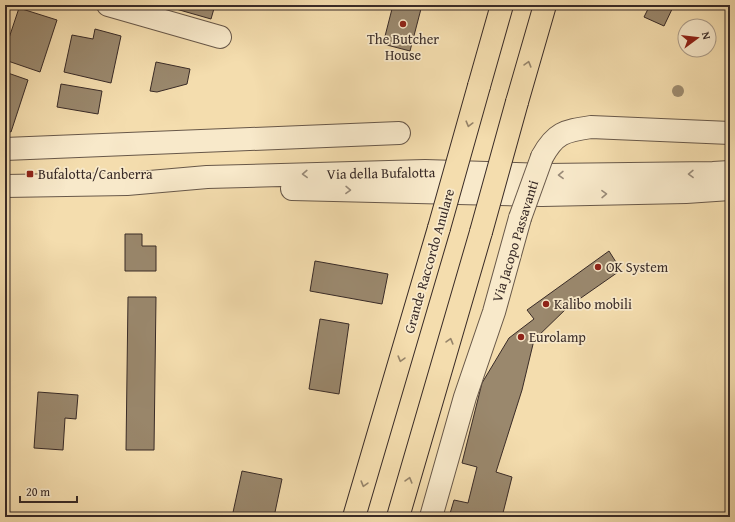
<svg xmlns="http://www.w3.org/2000/svg" width="735" height="522" viewBox="0 0 735 522" font-family="'Gentium Book Plus',serif">
<rect width="100%" height="100%" fill="#f4ddae"/>
<filter id="stains"><feTurbulence type="fractalNoise" baseFrequency=".005" numOctaves="4"/><feColorMatrix values="0 0 0 0 .2 0 0 0 0 .09 0 0 0 0 .02 0 0 0 .5 -.17"/></filter>
<radialGradient id="worn" r=".72"><stop offset=".6" stop-color="#630" stop-opacity="0"/><stop offset="1" stop-color="#630" stop-opacity=".3"/></radialGradient>
<!-- building -->
<path fill="#9a886d" stroke="#392b27" d="M162,5H215L211,19Z
M393,5H422L410,51L383,44Z
M650,5H674L664,26L644,17Z
M19,8L57,20L40,72L5,60V50Z
M95,29L121,36L111,83L64,72L72,35L93,39Z
M156,62L190,69L187,84L157,92L150,91Z
M5,72L28,80L11,132L5,130Z
M61,84L102,91L98,114L57,107Z
M125,234H142V246H156V271H125Z
M609,251L621,270L568,307L534,340L522,390L496,472L512,477L502,517H449L454,500L468,503L477,467L462,463L482,383L509,338L534,319L527,310Z
M315,261L388,274L382,304L310,291Z
M128,297H156L154,450H126Z
M320,319L349,324L339,394L309,389Z
M38,392L78,395L76,419L65,418L63,450L34,448Z
M242,471L282,479L274,517H232Z"/>
<g fill="none" stroke-linecap="round" stroke-linejoin="round">
<!-- minor casing -->
<g stroke="#685849" stroke-width="24">
<path id="minor" d="M108,5L220,37
M5,149L399,133
M542,157C555,133 564,131 591,127L730,133
M5,186L127,184L207,177L425,171L547,175L713,173L730,172
M292,189L542,195L686,192L730,189
M431,517L465,397L494,312L520,218"/>
</g>
<!-- highway casing -->
<g stroke="#392b27" stroke-width="24">
<path id="highway" d="M479,86L502,5
M517,102L545,5
M354,517L439,228
M398,517L481,232"/>
</g>
<!-- minor -->
<use href="#minor" stroke="#f8e9ca" stroke-width="22"/>
<!-- highway -->
<use href="#highway" stroke="#f4ddae" stroke-width="22"/>
<!-- minor-bridge casing -->
<g stroke="#685849" stroke-width="24" stroke-linecap="butt">
<path id="minor-bridge" d="M520,218L542,157"/>
</g>
<!-- highway-bridge casing -->
<g stroke="#392b27" stroke-width="24" stroke-linecap="butt">
<path id="highway-bridge" d="M439,228L479,86
M481,232L517,102"/>
</g>
<!-- minor-bridge -->
<use href="#minor-bridge" stroke="#f8e9ca" stroke-width="22"/>
<!-- highway-bridge -->
<use href="#highway-bridge" stroke="#f4ddae" stroke-width="22"/>
</g>
<!-- trees -->
<circle fill="#9e8c70" cx="678" cy="91" r="6"/>
<!-- one-way arrows -->
<defs><path id="oneway-chevron" d="M-2-3.5L2.5 0L-2 3.5" fill="none" stroke-width="1.6" stroke-linecap="round" stroke-linejoin="round"/></defs>
<g stroke="#96846a">
<use href="#oneway-chevron" transform="translate(528 64) rotate(-74)"/>
<use href="#oneway-chevron" transform="translate(469 124) rotate(105)"/>
<use href="#oneway-chevron" transform="translate(450 341) rotate(-74)"/>
<use href="#oneway-chevron" transform="translate(401 359) rotate(106)"/>
<use href="#oneway-chevron" transform="translate(409 480) rotate(-74)"/>
<use href="#oneway-chevron" transform="translate(364 484) rotate(106)"/>
</g>
<g stroke="#988a78">
<use href="#oneway-chevron" transform="translate(305 174) rotate(178)"/>
<use href="#oneway-chevron" transform="translate(691 174) rotate(179)"/>
<use href="#oneway-chevron" transform="translate(561 175) rotate(179)"/>
<use href="#oneway-chevron" transform="translate(348 190) rotate(1)"/>
<use href="#oneway-chevron" transform="translate(604 194) rotate(-1)"/>
</g>
<!-- markers -->
<g fill="#8f2418" stroke="#f8e9ca" stroke-width="1.5">
<circle cx="403" cy="24" r="4"/>
<rect x="26" y="170" width="8" height="8" rx="2"/>
<circle cx="598" cy="267" r="4"/>
<circle cx="546" cy="304" r="4"/>
<circle cx="521" cy="337" r="4"/>
</g>
<g text-anchor="middle" stroke-width="3.5" stroke-linejoin="round" paint-order="stroke">
<!-- poi labels -->
<g font-size="14" fill="#392b27" stroke="#f8e9ca" text-anchor="start">
<text x="403" y="44" text-anchor="middle">The Butcher<tspan x="403" dy="16">House</tspan></text>
<text x="38" y="179">Bufalotta/Canberra</text>
<text x="606" y="272">OK System</text>
<text x="554" y="309">Kalibo mobili</text>
<text x="529" y="342">Eurolamp</text>
</g>
<!-- street labels -->
<g font-size="14" fill="#392b27" stroke="#f8e9ca">
<text transform="translate(381 173) rotate(-1)" y="5">Via della Bufalotta</text>
<text transform="translate(515 241) rotate(-73)" y="5">Via Jacopo Passavanti</text>
<text transform="translate(429 261) rotate(-74)" y="5">Grande Raccordo Anulare</text>
</g>
</g>
<!-- margin -->
<rect width="735" height="522" fill="none" stroke="#f4ddae" stroke-width="20"/>
<rect x="6" y="6" width="723" height="510" fill="none" stroke="#392b27" stroke-width="2"/>
<rect x="10" y="10" width="715" height="502" fill="none" stroke="#392b27"/>
<!-- north arrow -->
<g transform="translate(697 38) rotate(75)"><circle r="19" fill="#f8e9ca" stroke="#ac9d89"/>
<path d="M0-3L7 15L0 10L-7 15Z" fill="#8f2418"/>
<text y="-6" font-size="11" font-weight="bold" text-anchor="middle" fill="#392b27">N</text>
</g>
<!-- scale -->
<path d="M20 496v6h57v-6" fill="none" stroke="#392b27" stroke-width="2"/>
<text x="26" y="496" font-size="12" fill="#392b27" stroke="#f8e9ca" stroke-width="3" paint-order="stroke">20 m</text>
<rect width="100%" height="100%" filter="url(#stains)"/>
<rect width="100%" height="100%" fill="url(#worn)"/>
</svg>
